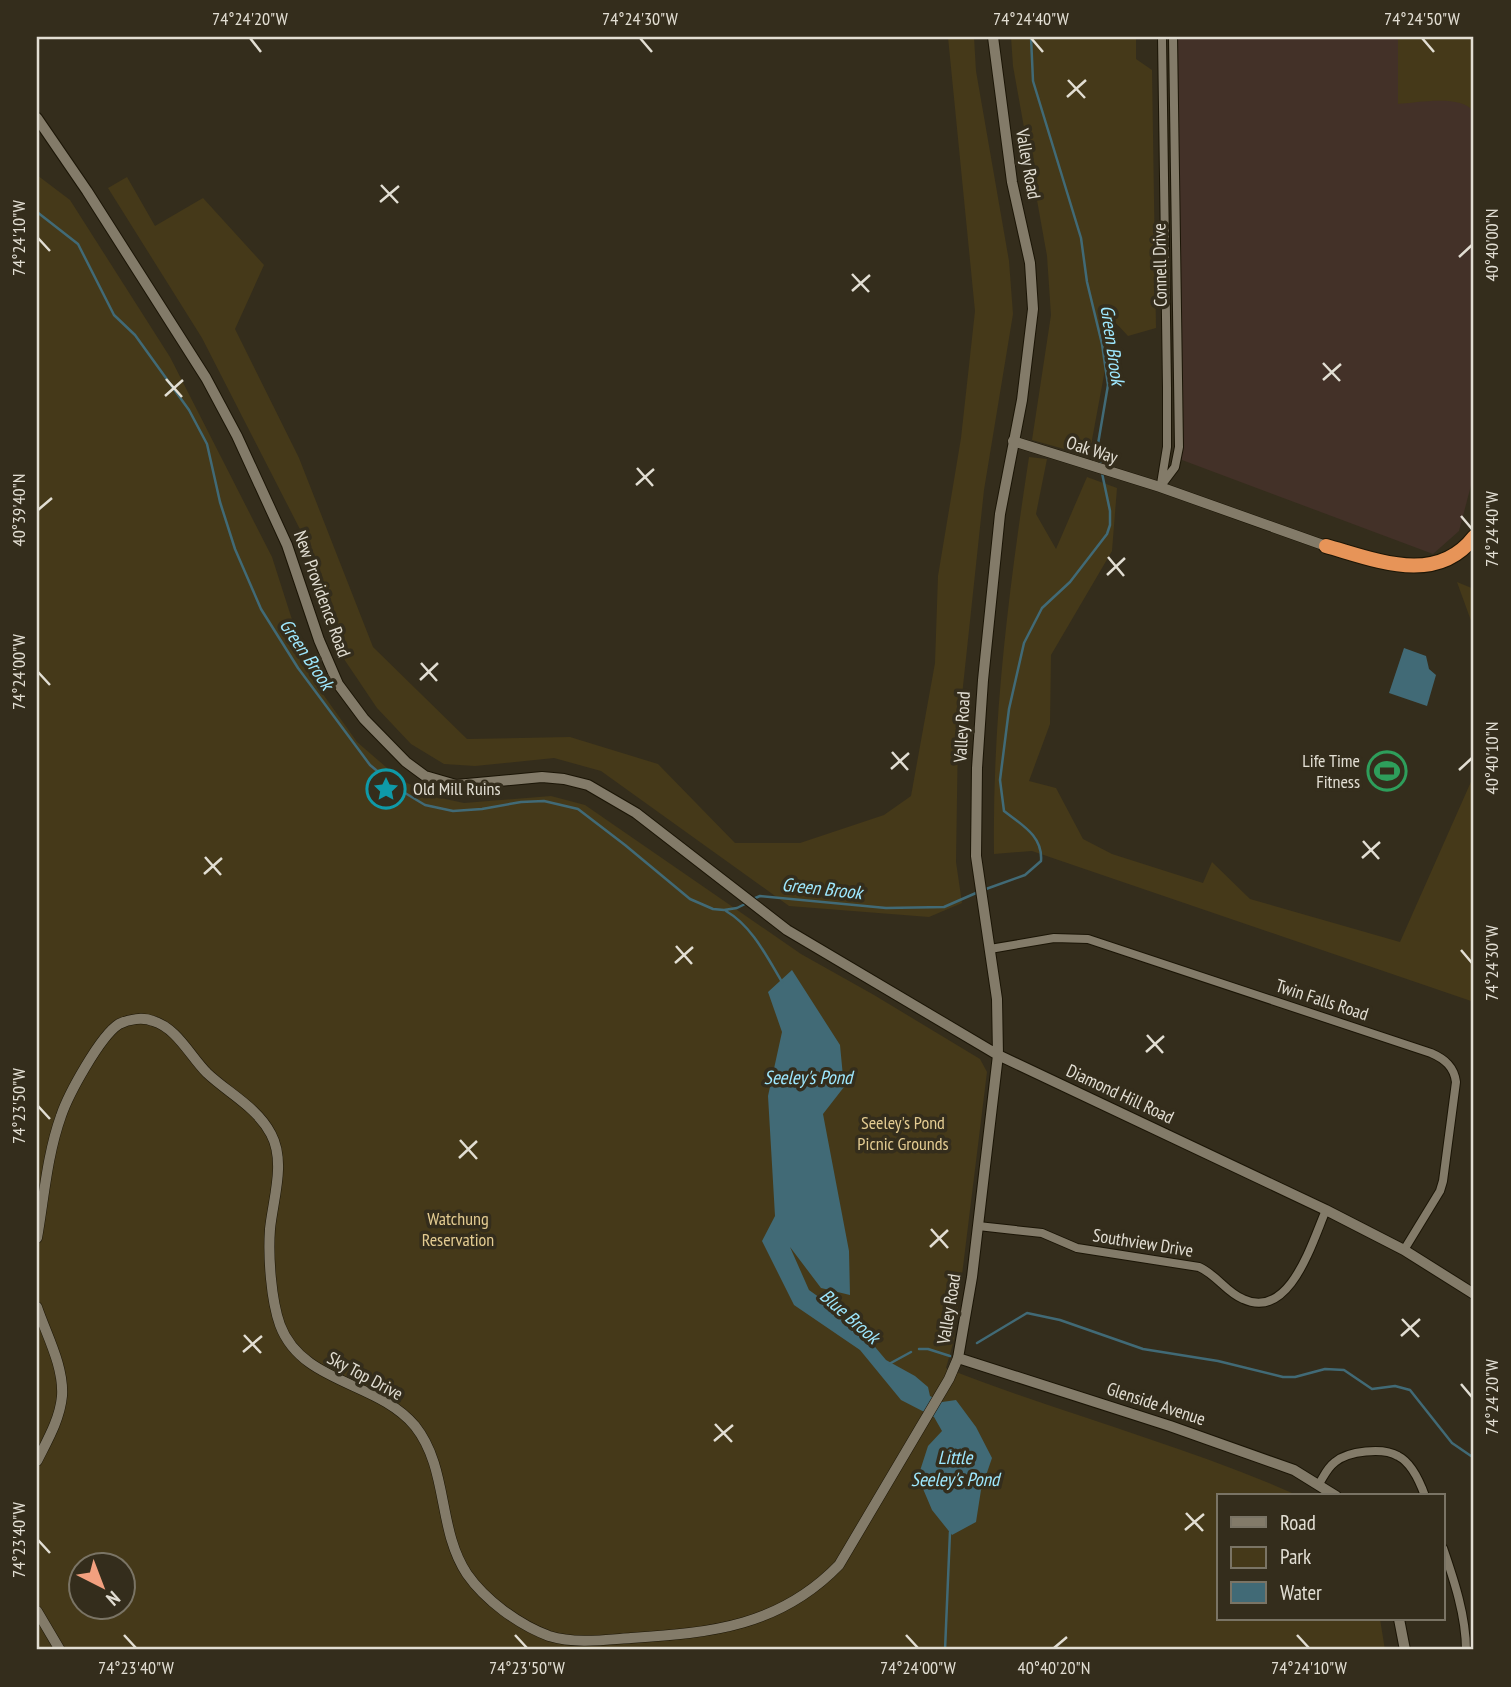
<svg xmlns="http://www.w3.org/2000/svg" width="1511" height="1687" viewBox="0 0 1511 1687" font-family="'PT Sans Narrow',sans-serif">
<rect width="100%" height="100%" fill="#342d1c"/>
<!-- commercial -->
<path fill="#433128" d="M1178,37H1474V474L1459,531L1433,554L1182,460Z"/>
<!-- green -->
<path fill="#453919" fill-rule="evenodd" d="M948,37H974L976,71L1009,261L1013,314L984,490L958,733L956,862L962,903L929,917L789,906L601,771L554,758L475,766L444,764L411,744L377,708L344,659L307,543L202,338L108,188L127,177L155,226L203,198L264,265L235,329L299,458L373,647L467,739L570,737L658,764L735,843H800L884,815L911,796L935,663L938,576L961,438L975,311Z
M1011,37H1136V59L1152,70L1156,328L1128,336L1114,321L1089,456L1032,440L1051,315L1047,256L1013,66Z
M1398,37H1474V112C1461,94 1418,103 1398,104Z
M37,175L70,200L170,357L272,557L310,676L357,742L401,780L436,797L464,803L551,796L585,805L801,954L874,995L980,1059L987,1072L954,1340L946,1368C1062,1414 1185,1445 1299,1496H1219V1619H1380L1385,1650H37ZM80,1564H122V1606H80Z
M1029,457L1047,459L1036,514L1056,549L1087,477L1117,488L1112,551L1051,655L1050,724L1029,781L1056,788L1083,839L1112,854L1203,883L1212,862L1250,899L1400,942L1474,775V1002L1032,851L994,854C992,721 1009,588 1029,457Z
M1457,582L1474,589V629Z"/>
<!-- water -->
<path fill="#416a76" d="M1404,648L1426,656L1429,669L1436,675L1427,706L1389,693Z
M792,970L840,1045L844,1087L823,1114L849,1251L850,1295L821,1288L790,1247L809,1290L855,1323L886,1360L915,1376L928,1387L930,1396L942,1402L956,1400L976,1427L992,1458L981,1490L976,1522L952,1535L932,1510L918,1477L928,1446L942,1431L934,1417L901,1400L860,1350L794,1305L762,1241L775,1216L768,1096L782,1032L768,992Z"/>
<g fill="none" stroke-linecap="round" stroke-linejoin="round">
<!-- stream -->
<path stroke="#416a76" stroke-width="2.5" d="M1031,37L1033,81L1081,238L1087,282L1102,344L1108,385L1098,444L1101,467
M37,212L78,244L114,315L135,335L189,410L207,444L220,502L235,549L261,609L298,668L370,765L400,790L425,805L453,811L482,809L521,802L544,801L578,809L625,845L690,899L713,909L724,910L737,908L747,903
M986,889L1025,875L1041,861C1043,836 1022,825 1004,811L1000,780L1009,709L1024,643L1042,608L1070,582L1107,534L1110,525V511L1102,473
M753,899L760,896L886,908L944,907L976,893
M726,911C752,926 767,957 782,982
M977,1343L1027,1313L1060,1320L1143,1349L1218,1361L1283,1377H1295L1325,1369L1344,1370L1372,1389L1395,1386L1410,1390L1452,1443L1474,1458
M919,1349H928L950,1356
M889,1364L911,1352
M945,1650L950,1532"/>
<!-- minor casing -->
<g stroke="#1b1506" stroke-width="10">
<path id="minor" d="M1161,484L1167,447V387L1162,37
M1160,487L1175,467L1179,447L1173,37
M990,949L1054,938L1088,939L1431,1053C1445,1059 1454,1067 1456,1082L1443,1181L1440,1191L1404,1250
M978,1226L1042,1233L1077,1248L1199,1267C1217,1275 1226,1292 1243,1299C1290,1321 1312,1242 1326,1210
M1319,1484C1324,1476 1327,1468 1335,1462C1348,1451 1383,1447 1398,1456C1412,1463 1420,1482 1425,1496
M1443,1548C1454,1580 1466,1616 1466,1650"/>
</g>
<!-- tertiary casing -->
<g stroke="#1b1506" stroke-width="11">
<path id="tertiary" d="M1013,441L1160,487L1326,546
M37,1238C44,1198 47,1155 61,1116C68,1095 100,1036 119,1024C129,1019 143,1017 153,1021C177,1028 190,1056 207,1073C228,1093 257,1107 271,1134C286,1162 273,1199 270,1229C268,1256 271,1300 280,1325C302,1384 378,1381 415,1426C449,1469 437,1529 467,1574C485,1600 519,1625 549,1636C575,1644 604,1640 631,1638C712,1633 780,1626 839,1565L949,1379L958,1358
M37,1307C46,1334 64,1366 62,1396C60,1419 47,1441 37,1461
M37,1611L60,1650"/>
</g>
<!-- secondary casing -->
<g stroke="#1b1506" stroke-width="12">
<path id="secondary" d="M993,37L1012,182L1030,263L1033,309L1022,400L1000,514L983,680L977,768L976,856L997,999L998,1055L972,1277L958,1358L1170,1426L1294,1470L1336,1496
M37,118L87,191L206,378L237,436L287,545L319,640L338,684L364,719L406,762L425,776L456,785L542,777L564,779L588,785L636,813L787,930L998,1055L1326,1210L1404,1250L1474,1294
M1399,1619L1405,1650"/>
</g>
<!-- motorway casing -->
<g stroke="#1b1506" stroke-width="16">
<path id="motorway" d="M1326,546C1376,560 1436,586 1474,537"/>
</g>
<!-- minor -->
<use href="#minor" stroke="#837b69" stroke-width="8"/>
<!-- tertiary -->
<use href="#tertiary" stroke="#837b69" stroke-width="10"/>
<!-- secondary -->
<use href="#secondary" stroke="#837b69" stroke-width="10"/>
<!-- motorway -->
<use href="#motorway" stroke="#e79458" stroke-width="14"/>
</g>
<!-- ticks -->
<path fill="none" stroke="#e2ded3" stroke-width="2.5" d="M250,38L261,52M640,38L652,52M1031,38L1043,52M1422,38L1434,52M1068,80L1085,98M1067,97L1086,80M381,185L398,203M380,202L399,186M38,238L50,251M1459,257L1472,245M852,274L869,292M852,291L870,275M1323,363L1340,381M166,379L182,397M1323,380L1341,364M165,396L183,380M637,468L653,486M636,485L654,469M38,510L52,498M1461,516L1472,529M1108,557L1124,576M1107,575L1125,558M421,663L437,681M38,672L50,685M420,680L438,663M892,752L908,770M891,769L909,753M1459,770L1472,758M1363,841L1379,859M205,857L221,875M1362,858L1380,842M204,874L222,858M676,946L692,964M1461,950L1472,963M675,963L693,947M1147,1035L1163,1053M1146,1052L1164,1036M38,1106L50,1119M460,1140L477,1159M459,1158L477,1141M931,1229L948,1248M930,1247L948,1230M1402,1319L1419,1337M244,1335L261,1353M1401,1336L1420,1319M243,1352L262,1336M1461,1384L1472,1397M715,1424L732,1442M714,1441L733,1425M1186,1513L1203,1531M1185,1530L1204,1514M38,1540L50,1553M124,1635L136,1648M515,1635L527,1648M906,1635L918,1648M1297,1635L1309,1648M1054,1648L1067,1637"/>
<!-- icons -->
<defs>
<g id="stadium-ring" transform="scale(2.0125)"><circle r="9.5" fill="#342d1c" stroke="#2e9e5b" stroke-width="1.5"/><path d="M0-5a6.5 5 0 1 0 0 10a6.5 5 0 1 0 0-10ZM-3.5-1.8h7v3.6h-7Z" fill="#2e9e5b"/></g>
<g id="sight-ring" transform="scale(2.0125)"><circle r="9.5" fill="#342d1c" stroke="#0f9aa8" stroke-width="1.5"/><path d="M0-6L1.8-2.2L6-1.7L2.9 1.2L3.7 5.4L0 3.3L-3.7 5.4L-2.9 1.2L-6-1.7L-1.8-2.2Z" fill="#0f9aa8"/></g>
</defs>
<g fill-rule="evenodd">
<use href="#stadium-ring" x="1387" y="771"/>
<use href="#sight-ring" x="386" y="789"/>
</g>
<g text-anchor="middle" stroke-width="7" stroke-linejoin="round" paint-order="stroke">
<!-- street labels -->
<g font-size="18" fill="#e2ded3" stroke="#342d1c">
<text transform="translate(1028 164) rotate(80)" y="6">Valley Road</text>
<text transform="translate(1160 265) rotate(-91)" y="6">Connell Drive</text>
<text transform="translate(1092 450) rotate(18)" y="6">Oak Way</text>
<text transform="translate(322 594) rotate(70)" y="6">New Providence Road</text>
<text transform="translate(962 727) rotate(-87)" y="6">Valley Road</text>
<text transform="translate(1322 1000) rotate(18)" y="6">Twin Falls Road</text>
<text transform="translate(1120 1094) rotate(25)" y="6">Diamond Hill Road</text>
<text transform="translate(1143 1243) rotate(9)" y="6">Southview Drive</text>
<text transform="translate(949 1309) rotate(-81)" y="6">Valley Road</text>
<text transform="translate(365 1376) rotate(28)" y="6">Sky Top Drive</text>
<text transform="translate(1156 1404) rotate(18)" y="6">Glenside Avenue</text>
</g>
<!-- poi labels -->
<g font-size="18" fill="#e2ded3" stroke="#342d1c" text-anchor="end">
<text x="1360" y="767">Life Time<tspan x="1360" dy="21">Fitness</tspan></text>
<text x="413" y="795" text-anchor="start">Old Mill Ruins</text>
</g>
<!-- park labels -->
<g font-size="18" fill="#e4cc92" stroke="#342d1c">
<text x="903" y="1129">Seeley's Pond<tspan x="903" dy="21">Picnic Grounds</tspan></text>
<text x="458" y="1225">Watchung<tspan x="458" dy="21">Reservation</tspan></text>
</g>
<!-- water labels -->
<g font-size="19" font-style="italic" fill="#9ee8ff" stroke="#342d1c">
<text transform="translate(1113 345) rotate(82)" y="7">Green Brook</text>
<text transform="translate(307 654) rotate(56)" y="7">Green Brook</text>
<text transform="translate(822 888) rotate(6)" y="7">Green Brook</text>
<text x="808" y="1084">Seeley's Pond</text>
<text transform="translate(850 1316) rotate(41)" y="7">Blue Brook</text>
<text x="955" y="1464">Little<tspan x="955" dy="22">Seeley's Pond</tspan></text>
</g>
</g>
<!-- border -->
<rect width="1511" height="1687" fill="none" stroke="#342d1c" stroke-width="77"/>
<!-- legend -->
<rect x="1217" y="1494" width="228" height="126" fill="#342d1c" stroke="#7a7465" stroke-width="2"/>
<rect x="1231" y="1517" width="35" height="10" fill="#837b69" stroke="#7a7465" stroke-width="2"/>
<text x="1280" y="1530" font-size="21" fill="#e2ded3">Road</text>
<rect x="1231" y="1547" width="35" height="21" fill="#453919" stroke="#7a7465" stroke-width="2"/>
<text x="1280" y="1564" font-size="21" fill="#e2ded3">Park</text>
<rect x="1231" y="1582" width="35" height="21" fill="#416a76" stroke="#7a7465" stroke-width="2"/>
<text x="1280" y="1600" font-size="21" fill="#e2ded3">Water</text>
<!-- north arrow -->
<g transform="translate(102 1586) rotate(138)"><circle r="33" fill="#342d1c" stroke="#7a7465" stroke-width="2"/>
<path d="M0-5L12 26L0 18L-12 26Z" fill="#f2a07f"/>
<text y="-10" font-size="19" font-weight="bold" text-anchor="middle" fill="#e2ded3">N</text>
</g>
<rect x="38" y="38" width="1434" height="1610" fill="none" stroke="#e2ded3" stroke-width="2.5"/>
<g font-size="18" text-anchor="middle" fill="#e2ded3">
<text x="250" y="25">74°24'20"W</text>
<text x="640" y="25">74°24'30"W</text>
<text x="1031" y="25">74°24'40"W</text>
<text x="1422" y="25">74°24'50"W</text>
<text transform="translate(19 238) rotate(-90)" y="6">74°24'10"W</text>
<text transform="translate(1492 245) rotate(-90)" y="6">40°40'00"N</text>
<text transform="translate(19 510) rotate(-90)" y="6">40°39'40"N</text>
<text transform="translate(1492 529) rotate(-90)" y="6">74°24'40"W</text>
<text transform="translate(19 672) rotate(-90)" y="6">74°24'00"W</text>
<text transform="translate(1492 758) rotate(-90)" y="6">40°40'10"N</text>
<text transform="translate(1492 963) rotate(-90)" y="6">74°24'30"W</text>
<text transform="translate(19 1106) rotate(-90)" y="6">74°23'50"W</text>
<text transform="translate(1492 1397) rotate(-90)" y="6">74°24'20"W</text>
<text transform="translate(19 1540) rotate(-90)" y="6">74°23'40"W</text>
<text x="136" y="1674">74°23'40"W</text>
<text x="527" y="1674">74°23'50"W</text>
<text x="918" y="1674">74°24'00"W</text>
<text x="1054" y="1674">40°40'20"N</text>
<text x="1309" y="1674">74°24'10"W</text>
</g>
</svg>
